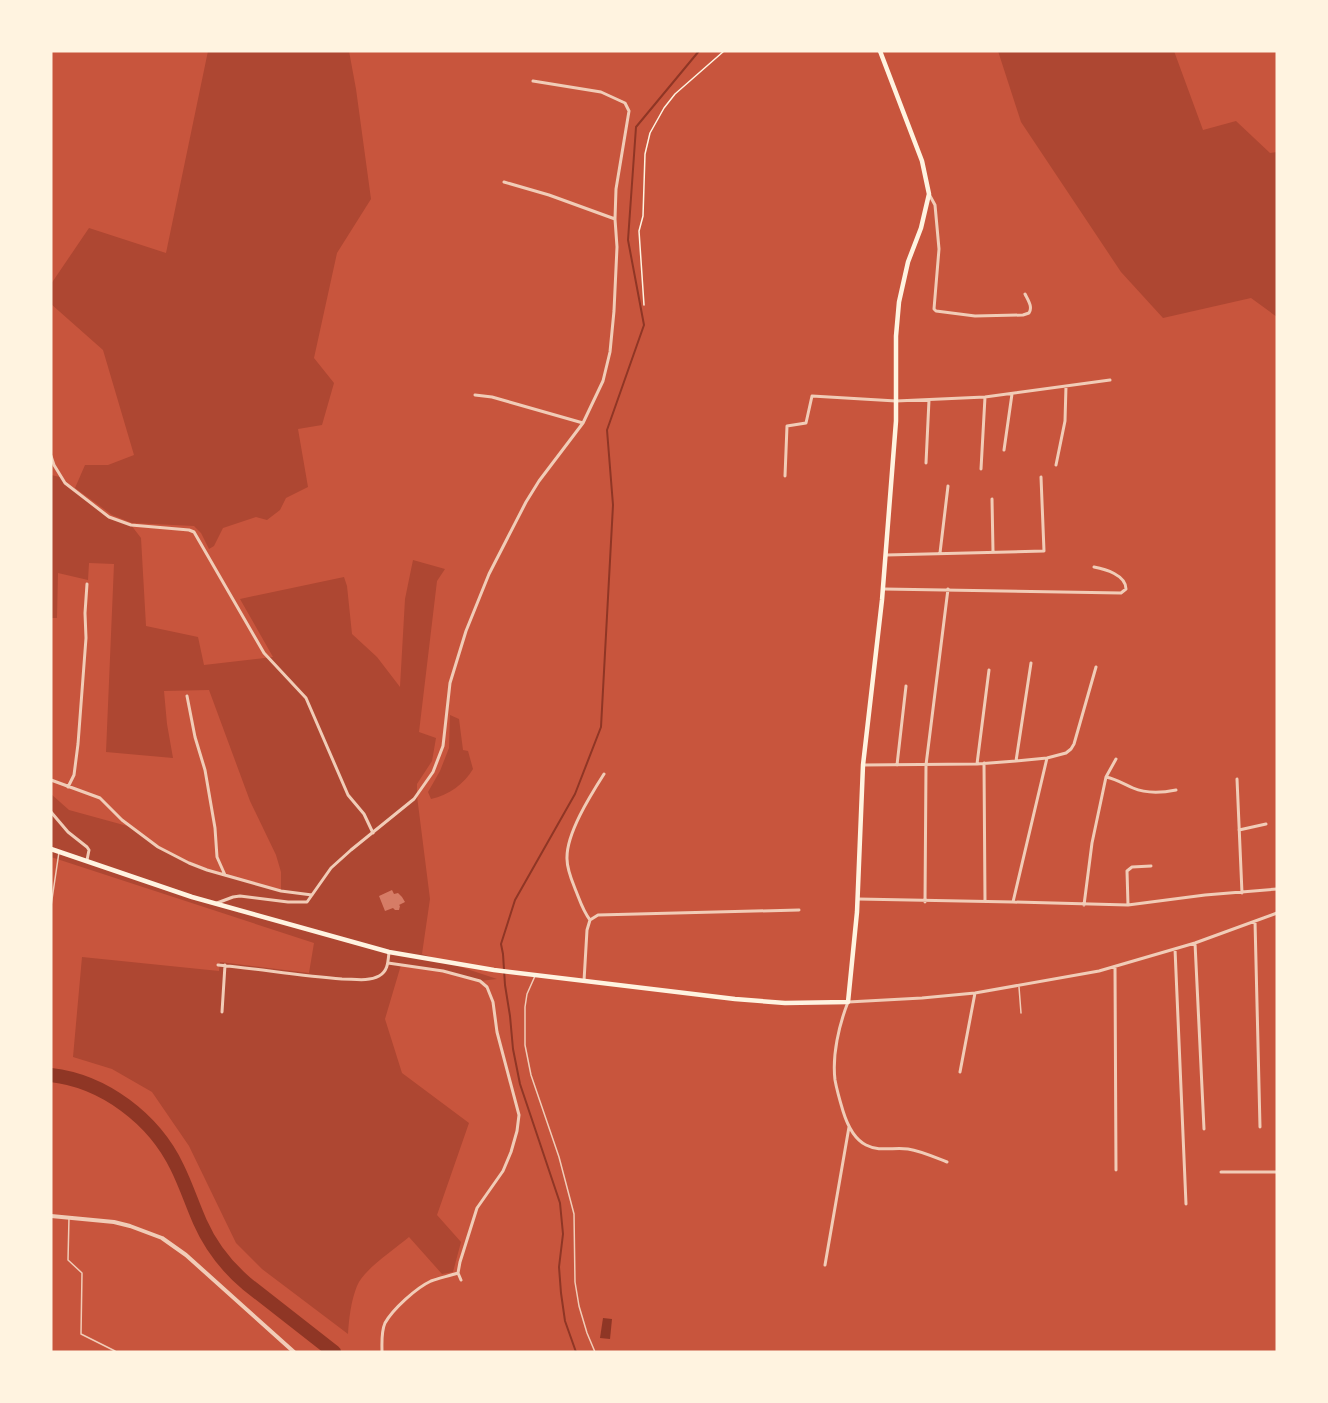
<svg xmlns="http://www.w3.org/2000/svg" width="1328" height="1403" viewBox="0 0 1328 1403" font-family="Roboto,sans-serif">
<rect width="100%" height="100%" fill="#c8553d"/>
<!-- green -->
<path fill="#ae4732" d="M208,51H349L356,89L371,199L337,253L314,358L334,383L322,425L298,429L308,487L286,498L280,510L267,520L256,517L223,528L214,546L209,549L201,533L194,526L132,523L112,515L75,488L85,465H108L134,455L103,350L51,304V284L89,228L166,253Z
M998,51H1174L1203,130L1236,121L1270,153L1277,152V317L1251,298L1163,318L1121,272L1021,122Z
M51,475L60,477L74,490L111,518L131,525L141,538L146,626L198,637L204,665L273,657L240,599L344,577L347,586L352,634L377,657L400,687L405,599L413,560L445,569L437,581L419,732L436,738L432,761L417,784V796L430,899L422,954L497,979L480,981L443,971L401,965L385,1019L402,1073L469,1123L437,1215L461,1242L453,1272L442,1274L409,1237C395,1249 364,1269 357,1286C351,1301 349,1318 348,1334L262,1269L236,1243L189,1146L152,1092L112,1069L73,1057L82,957L219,971L220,962L309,973L314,943L51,857V794L69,810L131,827L158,847L207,870L281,891V872L276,855L250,801L209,690L164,691L167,724L173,758L106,752L114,564L89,563L88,580L58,573L57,618H51Z
M450,715L459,719L463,750L468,751L473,769C464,784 449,795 431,799L428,792L440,771L449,748Z"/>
<!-- water -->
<path fill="#8f3625" d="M603,1318L612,1319L610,1339L600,1338Z"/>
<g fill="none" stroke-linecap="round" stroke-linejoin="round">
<!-- stream -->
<path stroke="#8f3625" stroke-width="2" d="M576,1352L565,1321L561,1293L559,1267L563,1234L560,1203L520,1084L513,1049L510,1016L505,985L503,954L501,944L515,900L575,794L601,727L613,505L607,430L644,325L628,240L636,127L699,51"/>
<!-- river -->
<path stroke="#8f3625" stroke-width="14" d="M51,1075C104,1081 154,1119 177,1167C186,1185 192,1204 200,1222C211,1247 227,1267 247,1284L334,1352"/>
</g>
<!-- building -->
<path fill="#d67c66" d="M392,890L394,894L398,893L402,897L405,902L399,905L400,906L399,910H395L393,908L385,911L379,896Z"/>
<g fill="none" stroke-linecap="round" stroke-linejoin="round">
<!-- path -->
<path stroke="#fff3e0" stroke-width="1.5" d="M644,305L639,231L643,216L645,154L650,133L664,108L675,94L724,51"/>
<!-- service -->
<path stroke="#f1ccb7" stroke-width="1.5" d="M51,906L59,852
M535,976L527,994L525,1007V1045L531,1075L559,1157L574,1214L575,1282L579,1306L587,1333L595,1352
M1019,987L1021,1013
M69,1218L68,1260L82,1273L81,1334L115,1351V1352"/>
<!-- minor -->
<path stroke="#f1ccb7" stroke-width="3" d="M504,182L549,195L615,219
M929,194L935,205L939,249L934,309L936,311L975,316L1023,315L1029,313C1033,307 1028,300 1025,294
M475,395L492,397L583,423
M1004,450L1012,394
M51,456L54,465L65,483L109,517L131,525L189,530L194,532L264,653L306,698L348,795L364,814L373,833
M926,463L929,400
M1056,465L1065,421L1066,386
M981,469L985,397
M785,476L787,426L806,423L812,396L896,401L985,397L1110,380
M992,499L993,551
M940,553L948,486
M886,555L1044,551L1041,477
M884,589L1121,593L1126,589C1126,575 1105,569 1094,567
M187,696L195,737L205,770L215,828L217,857L225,875
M1016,761L1031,663
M984,763L985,901
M977,764L989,670
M863,765L977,764L1016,761L1047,758L1066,753L1071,749L1074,744L1096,667
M897,765L906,686
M1106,777C1116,779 1124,784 1133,788C1147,794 1161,793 1176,790
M1237,779L1242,893
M51,780L100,798L122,820L158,847L189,863L207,870L281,891L312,895
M68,787L74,775L78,744L86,638L85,613L87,584
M51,812L68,832L87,847L89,850L87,860
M1239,830L1266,824
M858,899L1013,902L1047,758
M925,902L926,765L948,589
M1013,902L1128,905L1205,895L1277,889
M217,903L233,897L240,896L288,902H307L331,868L351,850L414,799L433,772L443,746L450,683L466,631L489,574L526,502L539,481L583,423L603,381L610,352L614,311L617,247L615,219L616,189L629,111L625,103L601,92L533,81
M1084,905L1092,843L1106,777L1116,759
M1128,905L1127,871L1132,867L1151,866
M590,920C583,911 580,901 576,891C572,881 567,870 567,859C566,834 590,796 604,774
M1255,921L1260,1127
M1195,943L1204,1129
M1175,949L1186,1204
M388,963L443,971L480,981L487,987L493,1002L497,1032L519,1115L517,1131L511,1152L503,1171L477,1208L460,1262L458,1273L461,1280
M218,965C260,969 300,976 342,979C354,979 368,982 379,976C388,971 388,962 389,952
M1115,967L1116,1170
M584,981L587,930L590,920L598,915L799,910
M222,1012L225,965
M960,1072L975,993
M947,1162C934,1157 921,1151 908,1149C894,1147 879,1152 866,1145C854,1139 847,1124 843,1111C840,1101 837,1091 835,1080C832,1055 839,1025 848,1002L922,998L975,993L1099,971L1195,943L1277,913
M1221,1172H1277
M825,1265L849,1127
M382,1352C382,1343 381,1332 385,1323C393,1309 416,1288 431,1281C439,1278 449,1276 458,1273"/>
<!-- tertiary -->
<path stroke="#f1ccb7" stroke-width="4" d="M51,1216L114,1222L130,1226L162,1238L186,1255L294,1352"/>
<!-- secondary -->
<path stroke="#fff3e0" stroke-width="4.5" d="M51,849L192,897L389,952L494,970L735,999L785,1003L848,1002L857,912L863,765L882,600L896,421V336L899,302L908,262L921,228L929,194L922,161L880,51"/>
</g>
<!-- border -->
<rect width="1328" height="1403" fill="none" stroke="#fff3e0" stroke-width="105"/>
</svg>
